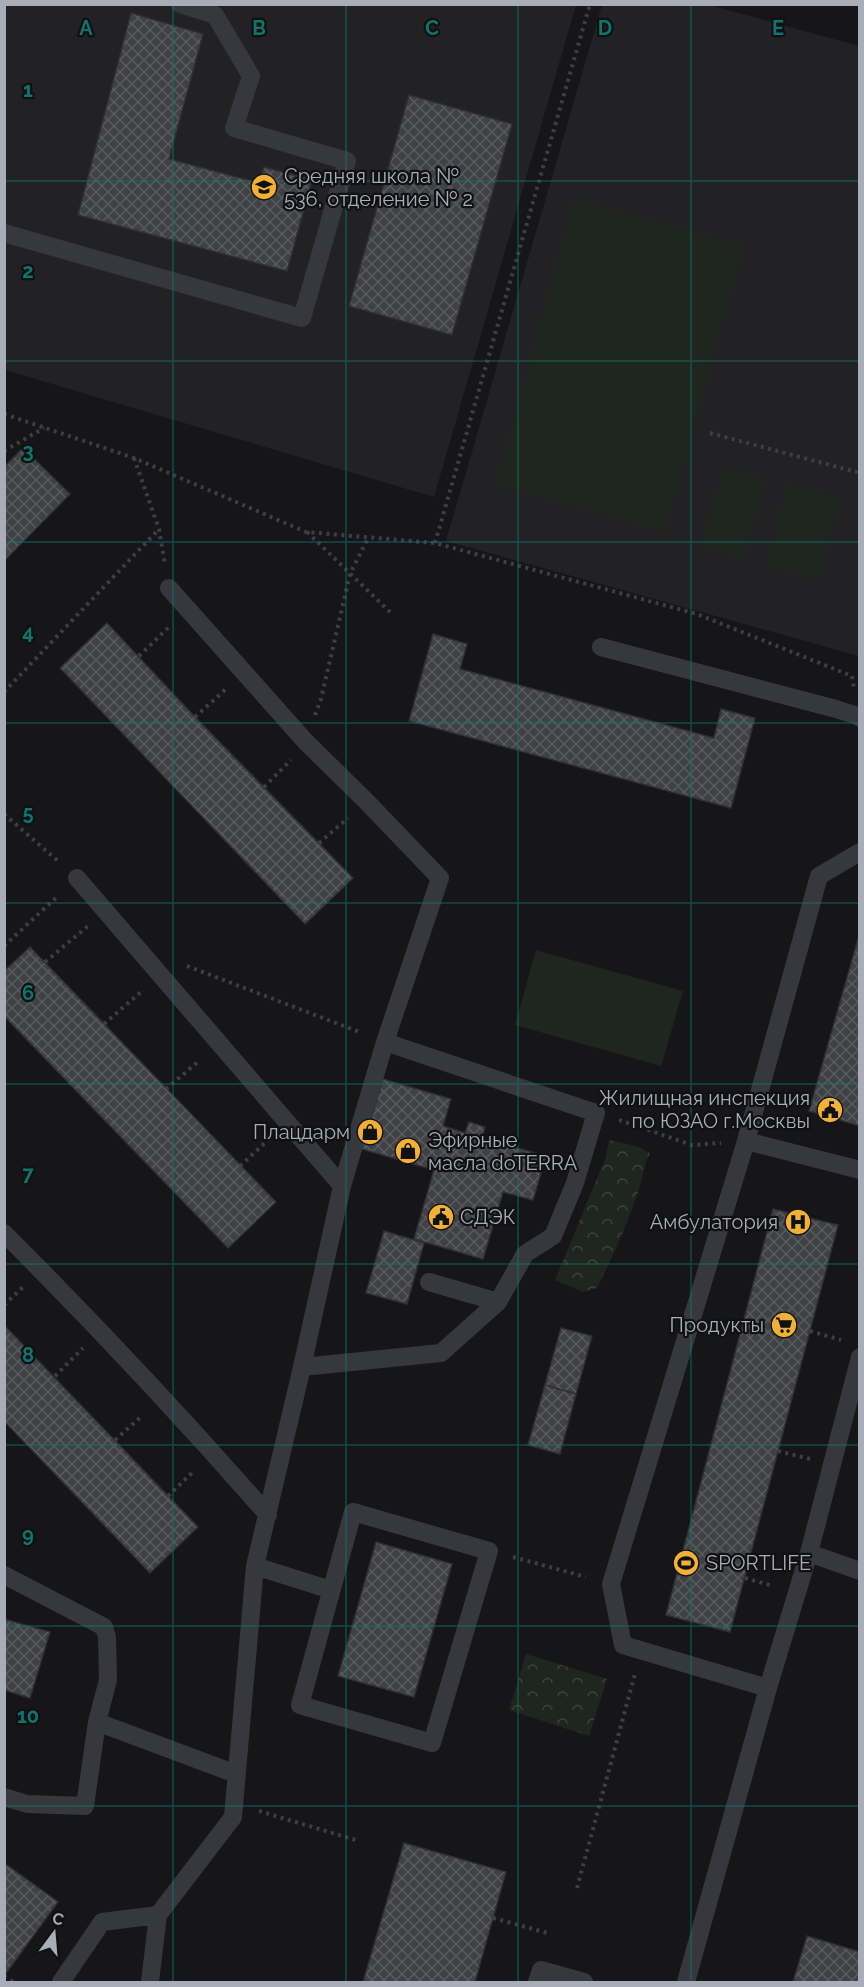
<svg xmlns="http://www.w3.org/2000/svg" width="864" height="1987" viewBox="0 0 864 1987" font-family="Raleway,sans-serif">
<defs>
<pattern id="forest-crowns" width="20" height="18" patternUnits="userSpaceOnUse" patternTransform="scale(1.5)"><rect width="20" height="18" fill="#1e261f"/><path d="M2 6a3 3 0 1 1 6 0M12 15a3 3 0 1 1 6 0" fill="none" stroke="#3c433d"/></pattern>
<pattern id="building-cross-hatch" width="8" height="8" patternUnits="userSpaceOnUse" patternTransform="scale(1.5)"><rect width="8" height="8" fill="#404145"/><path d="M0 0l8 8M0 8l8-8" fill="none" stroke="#595a5e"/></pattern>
</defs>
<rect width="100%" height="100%" fill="#161618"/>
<!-- built -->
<path fill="#222225" d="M4,5H576L434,497L5,370Z
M602,5H709L859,46V656L446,541Z"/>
<!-- forest -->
<path fill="url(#forest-crowns)" d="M609,1140L636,1146L650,1153C643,1167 642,1183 636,1198C625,1229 612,1259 597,1288L583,1292L555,1280L606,1157Z
M526,1654L607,1679L589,1736L509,1710Z"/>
<!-- garden -->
<path fill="#1e261f" d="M574,199L744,246L665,531L496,484Z
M724,468L765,480L744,559L701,546Z
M787,484L841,498L819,579L766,566Z
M536,950L683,991L661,1066L515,1025Z"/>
<!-- building -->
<path fill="url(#building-cross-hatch)" stroke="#303034" stroke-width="1.5" d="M131,13L203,34L169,159L259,183L264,167L312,180L287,271L78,215Z
M409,95L512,124L452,335L349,306Z
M23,448L70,494L4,561V467Z
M107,623L195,717L353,878L305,924L60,668Z
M433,634L467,644L460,669L714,738L721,709L755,718L731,808L409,721Z
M860,932V1126L809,1111Z
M30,947L276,1202L228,1248L4,1016V971Z
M383,1079L451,1099L443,1126L465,1133L469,1122L485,1127L482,1138L546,1156L533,1200L503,1192L483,1259L414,1239L434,1170L362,1149Z
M773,1209L838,1225L730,1632L666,1615Z
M384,1231L424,1243L407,1304L366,1293Z
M4,1325L198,1527L150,1573L4,1421Z
M561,1328L592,1336L576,1394L545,1385Z
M545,1385L576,1394L560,1454L528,1445Z
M376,1542L452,1564L414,1697L338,1676Z
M4,1619L50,1632L30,1698L4,1690Z
M404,1843L506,1872L475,1982H363Z
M7,1865L58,1902L4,1976V1868Z
M807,1936L860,1952V1982H793Z"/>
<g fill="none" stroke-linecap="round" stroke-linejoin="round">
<!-- path -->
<path stroke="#3d3f44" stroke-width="4" stroke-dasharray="3 4.5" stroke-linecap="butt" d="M4,414L134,458L306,532L435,543L697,614L852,676L854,689
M710,433L860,473
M4,451L44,428
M134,458L159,529L165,564
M307,532L390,612
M435,543L590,4
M139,656L171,625
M4,692L159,529
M315,715L321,699L350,574L368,538
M195,717L226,689
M264,787L291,760
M4,814L58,861
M319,843L348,818
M4,946L59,895
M45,962L88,926
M187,966L362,1033
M104,1024L142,991
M166,1089L200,1060
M619,1120L692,1145L721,1143
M240,1166L269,1139
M4,1305L23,1287
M810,1331L841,1340
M55,1376L83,1348
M115,1440L143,1415
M778,1451L810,1459
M168,1496L195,1470
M513,1557L586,1577
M745,1578L773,1586
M259,1811L359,1841
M577,1888L635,1674
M493,1918L551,1934
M4,1976L13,1982"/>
<!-- lane -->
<path stroke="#37383d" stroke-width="18" d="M4,233L302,318L347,161L234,128L251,76L215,15L180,4
M601,647L836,709L858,716L860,718
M77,878L342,1186
M385,1042L596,1113L575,1183L553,1236L525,1254L498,1302L429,1282
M746,1141L860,1170
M4,1233C95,1324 183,1418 268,1515
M302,1367L441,1353L498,1302
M353,1512L489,1551L432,1743L300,1705Z
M809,1553L860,1571
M255,1566L331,1590
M4,1575L104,1627L107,1637L108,1680L97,1722
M768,1688L809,1553L860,1357
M4,1797L27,1804L85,1806L97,1722L236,1774
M61,1982L102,1922L158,1915
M150,1982L158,1915L233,1817L255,1566L302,1367L342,1186L385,1042L440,878L367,802L305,741L169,588
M537,1982L541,1970L584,1982
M686,1982L768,1688L623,1645L611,1584L746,1141L819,876L860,852"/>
</g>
<!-- grid -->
<path fill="none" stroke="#0f766e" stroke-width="1.5" stroke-opacity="0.55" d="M173,4V1982M346,4V1982M518,4V1982M691,4V1982M4,181H860M4,361H860M4,542H860M4,723H860M4,903H860M4,1084H860M4,1264H860M4,1445H860M4,1626H860M4,1806H860"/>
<!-- icons -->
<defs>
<g id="school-disc" transform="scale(1.35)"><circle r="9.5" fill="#f2b134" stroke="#111113"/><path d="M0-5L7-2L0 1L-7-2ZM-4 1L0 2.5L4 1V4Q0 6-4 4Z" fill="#111"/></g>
<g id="civic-disc" transform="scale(1.35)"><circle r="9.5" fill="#f2b134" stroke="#111113"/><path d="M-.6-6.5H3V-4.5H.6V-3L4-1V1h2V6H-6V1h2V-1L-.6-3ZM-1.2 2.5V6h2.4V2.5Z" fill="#111"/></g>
<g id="shop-disc" transform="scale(1.35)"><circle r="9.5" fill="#f2b134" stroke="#111113"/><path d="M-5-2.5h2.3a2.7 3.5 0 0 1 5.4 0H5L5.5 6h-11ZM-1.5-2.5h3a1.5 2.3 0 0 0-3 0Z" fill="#111"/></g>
<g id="hospital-disc" transform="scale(1.35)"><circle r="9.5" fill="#f2b134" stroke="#111113"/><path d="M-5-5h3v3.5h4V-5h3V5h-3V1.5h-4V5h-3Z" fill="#111"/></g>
<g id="supermarket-disc" transform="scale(1.35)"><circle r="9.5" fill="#f2b134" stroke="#111113"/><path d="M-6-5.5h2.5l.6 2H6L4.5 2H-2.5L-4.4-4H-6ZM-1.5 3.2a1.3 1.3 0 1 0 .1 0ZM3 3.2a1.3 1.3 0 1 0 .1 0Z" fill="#111"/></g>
<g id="stadium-disc" transform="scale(1.35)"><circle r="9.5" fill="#f2b134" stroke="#111113"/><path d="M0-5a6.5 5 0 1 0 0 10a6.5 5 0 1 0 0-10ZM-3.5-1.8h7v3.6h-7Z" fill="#111"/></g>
</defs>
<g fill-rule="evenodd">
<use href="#school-disc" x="264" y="187"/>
<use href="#civic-disc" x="830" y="1110"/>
<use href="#shop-disc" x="370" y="1132"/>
<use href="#shop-disc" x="408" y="1151"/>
<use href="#civic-disc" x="441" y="1217"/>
<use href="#hospital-disc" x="798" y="1222"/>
<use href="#supermarket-disc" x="784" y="1325"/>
<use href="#stadium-disc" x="686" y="1563"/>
</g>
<g text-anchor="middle" stroke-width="4.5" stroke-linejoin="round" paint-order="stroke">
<!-- poi labels -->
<g font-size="20" fill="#a8adb8" stroke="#111113" text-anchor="start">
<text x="284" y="183">Средняя школа №<tspan x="284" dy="23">536, отделение № 2</tspan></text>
<text x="810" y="1105" text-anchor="end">Жилищная инспекция<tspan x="810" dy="23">по ЮЗАО г.Москвы</tspan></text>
<text x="350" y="1139" text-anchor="end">Плацдарм</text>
<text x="428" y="1147">Эфирные<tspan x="428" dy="23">масла doTERRA</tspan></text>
<text x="460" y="1224">СДЭК</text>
<text x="778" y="1229" text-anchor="end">Амбулатория</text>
<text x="764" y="1332" text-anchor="end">Продукты</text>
<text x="706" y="1570">SPORTLIFE</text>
</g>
</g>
<g font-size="20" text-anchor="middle" font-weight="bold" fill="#0f766e" stroke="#111113" stroke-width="4.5" stroke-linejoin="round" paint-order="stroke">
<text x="86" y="35">A</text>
<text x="259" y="35">B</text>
<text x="432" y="35">C</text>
<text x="605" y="35">D</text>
<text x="778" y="35">E</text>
<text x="28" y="97">1</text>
<text x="28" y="278">2</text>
<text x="28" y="458">3</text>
<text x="28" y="639">4</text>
<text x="28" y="820">5</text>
<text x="28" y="1000">6</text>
<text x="28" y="1181">7</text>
<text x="28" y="1362">8</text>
<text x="28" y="1542">9</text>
<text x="28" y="1723">10</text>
</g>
<!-- border -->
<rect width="864" height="1987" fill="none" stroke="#a8adb8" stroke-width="12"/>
<!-- north arrow -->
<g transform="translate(54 1933) rotate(16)" stroke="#111113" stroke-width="4.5" paint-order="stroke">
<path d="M0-4.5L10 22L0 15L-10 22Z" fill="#a8adb8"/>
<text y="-9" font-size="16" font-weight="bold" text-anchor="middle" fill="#a8adb8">С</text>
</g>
</svg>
